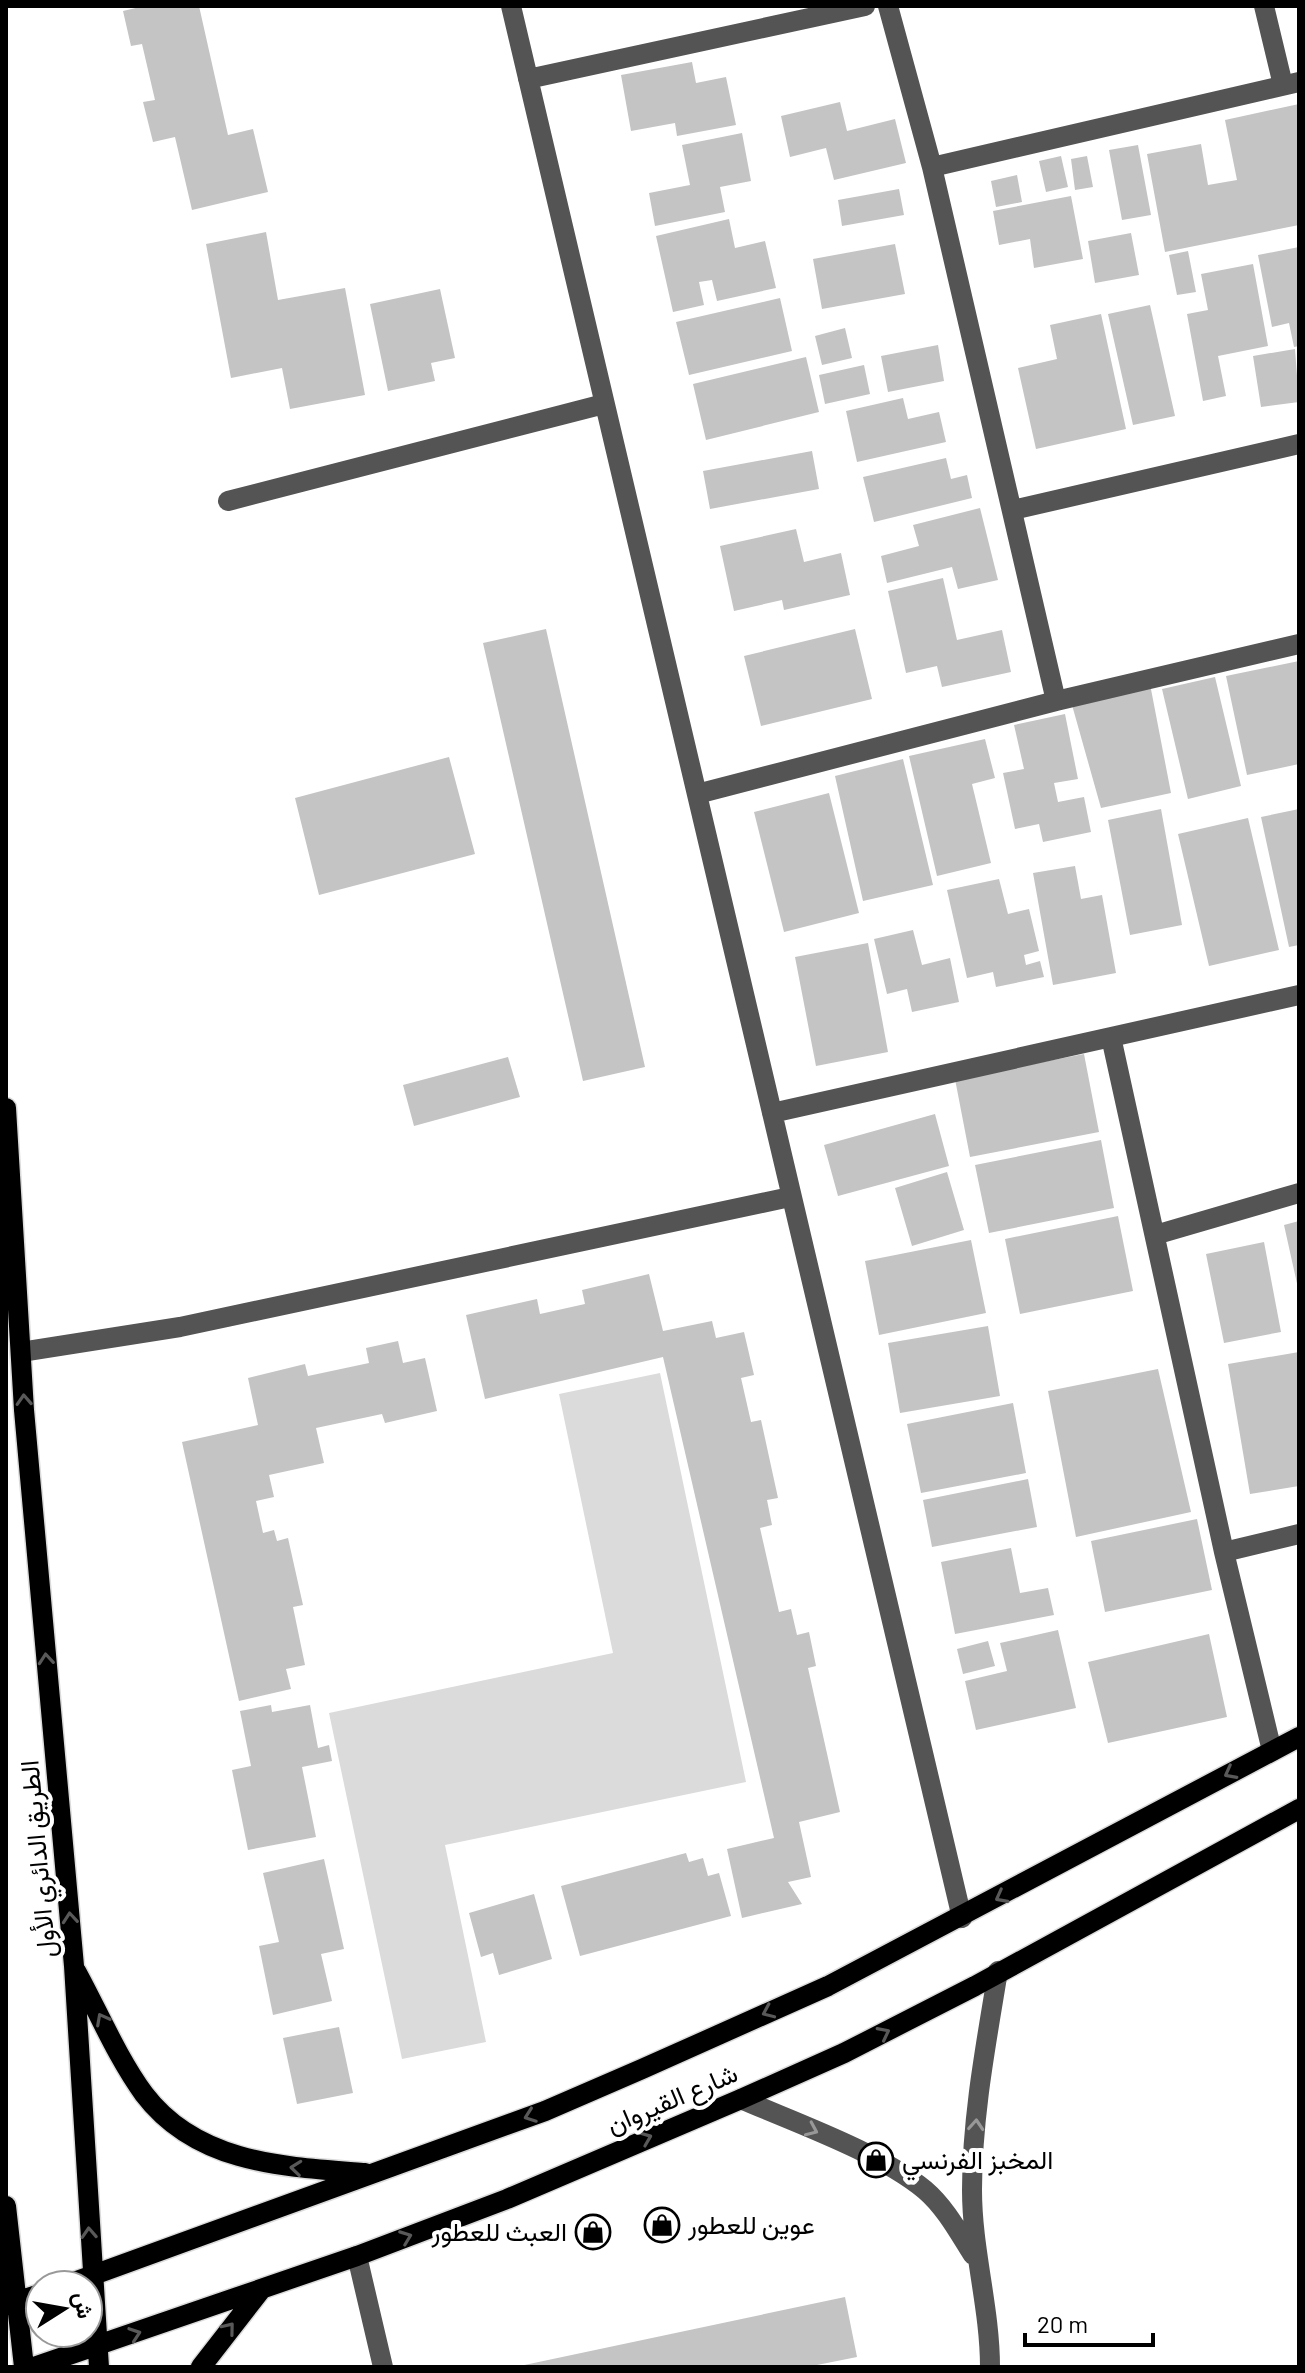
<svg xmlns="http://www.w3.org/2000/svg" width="1305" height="2373" viewBox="0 0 1305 2373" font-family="Barlow,Vazirmatn,sans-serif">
<rect width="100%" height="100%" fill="#fff"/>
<!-- green -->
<path fill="#dbdbdb" d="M660,1373L746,1782L445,1845L486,2042L402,2059L329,1713L613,1653L559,1394Z"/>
<!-- building -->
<path fill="#c4c4c4" d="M144,6H199L228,135L253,129L268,192L192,210L175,137L153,142L143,102L155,100L142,44L131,46L123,11Z
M692,62L696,83L726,77L736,125L677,136L675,123L631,131L621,75Z
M840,102L847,131L895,119L906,163L834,180L826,148L790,157L781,116Z
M1299,104V225L1165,252L1147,154L1201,144L1208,185L1237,180L1225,120Z
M742,133L751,181L720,187L725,212L655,226L649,193L690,185L682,145Z
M1138,145L1151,215L1122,220L1109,150Z
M1061,156L1068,187L1046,192L1039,161Z
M1087,156L1093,187L1075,190L1071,159Z
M1017,175L1022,202L996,207L991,181Z
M899,189L904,215L842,226L838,200Z
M1071,196L1083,259L1034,268L1030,239L999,245L993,211Z
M729,219L735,248L765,241L776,288L717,301L712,280L699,282L704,305L673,312L656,236Z
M266,232L278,300L345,288L365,395L290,409L282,368L231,378L206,244Z
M1131,233L1139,275L1095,283L1088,241Z
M895,244L905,294L822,309L813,259Z
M1299,247V346L1294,347L1289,323L1272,327L1258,255Z
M1188,251L1196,292L1177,295L1169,255Z
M1253,264L1268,346L1218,356L1226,396L1203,401L1187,314L1208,310L1201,274Z
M440,289L455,358L431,363L435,381L388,391L370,304Z
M780,298L792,351L689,375L676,322Z
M1150,305L1175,416L1133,425L1108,314Z
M1101,314L1126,429L1036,449L1018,368L1057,359L1050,325Z
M845,328L852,358L822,365L815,336Z
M938,345L944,381L888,392L881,356Z
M1295,349L1299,402L1261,407L1253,356Z
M806,357L819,412L706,440L693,384Z
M864,365L870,394L825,404L819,375Z
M903,398L908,419L939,412L946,442L857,462L846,411Z
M812,451L819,489L710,509L703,471Z
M946,458L951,479L967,475L972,498L874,522L863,477Z
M980,508L998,580L958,589L952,567L887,583L881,556L919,546L913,525Z
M796,529L804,562L841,553L850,595L784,610L782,600L734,611L720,546Z
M943,578L957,640L1002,630L1011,672L942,687L937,666L906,673L888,591Z
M546,629L645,1067L583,1081L483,643Z
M855,629L872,699L761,726L744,656Z
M1299,661V764L1247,775L1226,676Z
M1215,677L1241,786L1188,799L1162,689Z
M1150,684L1171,793L1101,808L1072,705Z
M1065,714L1078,779L1054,783L1058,802L1084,797L1091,832L1043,842L1039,824L1015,829L1003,773L1024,769L1014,725Z
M985,739L995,778L972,784L991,863L937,876L909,756Z
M449,757L475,854L319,895L295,798Z
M903,759L933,885L863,901L835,776Z
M829,793L859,913L784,932L754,812Z
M1161,809L1182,925L1130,935L1108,820Z
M1299,809V945L1289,947L1261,817Z
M1248,818L1279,950L1209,966L1178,834Z
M1075,866L1081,899L1102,895L1116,973L1053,985L1033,873Z
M999,879L1008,914L1029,909L1039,951L1024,955L1026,965L1040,961L1044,977L996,987L993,972L967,978L947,890Z
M913,930L922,965L950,958L959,1002L912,1012L907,989L887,994L874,939Z
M868,943L888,1052L816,1066L795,957Z
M1084,1054L1099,1132L970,1157L955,1079Z
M508,1057L520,1097L414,1126L403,1085Z
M935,1114L949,1166L838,1196L824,1145Z
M1101,1140L1114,1208L989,1233L975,1165Z
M947,1172L964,1230L912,1246L895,1188Z
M1118,1216L1133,1291L1020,1314L1005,1239Z
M1299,1221V1288H1298L1284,1225Z
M971,1240L986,1313L879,1335L865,1261Z
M1264,1242L1281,1332L1224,1343L1206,1254Z
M649,1274L663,1331L712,1321L716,1338L744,1332L754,1375L741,1378L751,1422L761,1420L778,1498L767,1500L772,1525L760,1528L779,1612L791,1609L797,1635L809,1632L816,1666L808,1668L840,1812L799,1822L811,1877L788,1882L802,1904L742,1918L727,1849L774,1838L663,1357L485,1399L466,1315L537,1299L540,1314L585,1304L582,1290Z
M988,1326L1000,1396L900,1413L888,1343Z
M398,1341L403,1363L425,1358L437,1411L385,1423L382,1414L316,1428L324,1463L269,1475L274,1497L256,1501L263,1533L274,1530L277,1541L288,1538L303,1605L293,1607L305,1665L286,1669L291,1689L239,1701L182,1442L258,1425L248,1378L305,1364L308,1376L369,1363L366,1348Z
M1299,1352V1486L1250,1494L1228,1364Z
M1158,1369L1191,1512L1076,1537L1048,1391Z
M1013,1403L1026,1473L921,1493L907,1424Z
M1028,1479L1037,1527L932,1547L923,1500Z
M1197,1519L1212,1590L1105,1612L1091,1541Z
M1011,1548L1020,1593L1048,1588L1054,1615L955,1634L941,1562Z
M1058,1630L1076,1708L976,1730L965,1681L1007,1671L1000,1643Z
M1209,1634L1227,1717L1108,1743L1088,1662Z
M988,1641L995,1666L963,1674L957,1649Z
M271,1705L272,1712L310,1705L318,1748L329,1745L332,1761L302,1767L316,1837L248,1850L232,1770L251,1766L240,1711Z
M686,1853L689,1862L703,1858L708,1876L719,1873L731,1916L580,1956L561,1886Z
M324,1859L344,1949L321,1954L332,2001L273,2015L259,1946L279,1942L263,1873Z
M534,1894L552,1959L499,1975L493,1953L481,1957L469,1913Z
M339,2027L353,2093L297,2104L283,2038Z
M845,2297L857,2357L807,2367H515Z"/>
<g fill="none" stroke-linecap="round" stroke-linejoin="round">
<!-- major casing -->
<g stroke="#dbdbdb" stroke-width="23">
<path id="major" d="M6,1108L24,1410L74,1966L99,2367
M76,1971C98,2011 117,2057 144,2094C197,2164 285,2167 365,2173
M6,2206L24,2367
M66,2285L545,2111L642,2069L828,1986L1299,1737
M6,2305L40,2294
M34,2367L357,2256L507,2199L741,2099L844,2053L975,1986L1299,1809
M201,2367L260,2291"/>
</g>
<!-- minor -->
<path stroke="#545454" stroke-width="20" d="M511,6L962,1918
M888,6L932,167L1056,701L1299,644
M1264,6L1283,85
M528,79L865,6
M932,167L1299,82
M228,501L604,404
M1013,510L1299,444
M697,794L1056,701
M1111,1037L1224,1552L1272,1751
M772,1113L1299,995
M1155,1235L1299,1193
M21,1352L180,1327L790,1197
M1224,1552L1299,1534
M741,2099C796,2123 879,2152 925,2190C945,2207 959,2233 973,2255
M357,2256L383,2367
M990,2367C990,2308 972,2250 972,2190C972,2117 986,2044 998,1971"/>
<!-- major -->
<use href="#major" stroke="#000" stroke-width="20"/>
</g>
<!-- one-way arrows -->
<defs><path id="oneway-chevron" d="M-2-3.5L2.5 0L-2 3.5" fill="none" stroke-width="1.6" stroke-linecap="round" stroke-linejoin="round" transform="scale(2)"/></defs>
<g stroke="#595959">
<use href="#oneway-chevron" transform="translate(24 1400) rotate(-93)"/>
<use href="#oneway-chevron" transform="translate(46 1659) rotate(-95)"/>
<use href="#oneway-chevron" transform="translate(1230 1773) rotate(152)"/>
<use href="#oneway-chevron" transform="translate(1001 1897) rotate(152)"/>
<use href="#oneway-chevron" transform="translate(70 1918) rotate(-95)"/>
<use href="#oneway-chevron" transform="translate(768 2012) rotate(156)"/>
<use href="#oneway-chevron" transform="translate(102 2019) rotate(-118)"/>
<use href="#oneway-chevron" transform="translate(884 2033) rotate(-27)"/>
<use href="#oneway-chevron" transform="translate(530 2116) rotate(160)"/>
<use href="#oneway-chevron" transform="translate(646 2138) rotate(-22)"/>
<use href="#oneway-chevron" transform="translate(296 2168) rotate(-174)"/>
<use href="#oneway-chevron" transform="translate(89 2233) rotate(-93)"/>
<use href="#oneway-chevron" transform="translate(406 2237) rotate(-21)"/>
<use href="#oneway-chevron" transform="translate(229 2328) rotate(-51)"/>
<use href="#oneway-chevron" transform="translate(135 2334) rotate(-19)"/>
</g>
<g stroke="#989898">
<use href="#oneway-chevron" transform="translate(976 2125) rotate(-86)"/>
<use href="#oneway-chevron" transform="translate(812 2130) rotate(24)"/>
</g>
<!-- icons -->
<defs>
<g id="shop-ring" transform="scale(1.8)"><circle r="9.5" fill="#fff" stroke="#000" stroke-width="1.5"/><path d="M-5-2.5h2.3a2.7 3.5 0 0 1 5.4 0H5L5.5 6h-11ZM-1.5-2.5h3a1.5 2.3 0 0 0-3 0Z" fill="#000"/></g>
</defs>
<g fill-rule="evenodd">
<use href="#shop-ring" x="876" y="2160"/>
<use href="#shop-ring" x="662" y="2225"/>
<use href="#shop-ring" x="593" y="2232"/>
</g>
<g text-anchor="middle" stroke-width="8" stroke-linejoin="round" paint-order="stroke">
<!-- street labels -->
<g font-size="26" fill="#000" stroke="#fff">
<text transform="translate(38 1859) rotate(-95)" y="9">الطريق الدائري الأول</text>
<text transform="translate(672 2099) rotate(-23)" y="9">شارع القيروان</text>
</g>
<!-- poi labels -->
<g font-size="26" fill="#000" stroke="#fff" text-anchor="start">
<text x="902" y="2169">المخبز الفرنسي</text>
<text x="688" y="2234">عوين للعطور</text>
<text x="567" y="2241" text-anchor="end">العبث للعطور</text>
</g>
</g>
<!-- border -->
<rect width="1305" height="2373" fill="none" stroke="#000000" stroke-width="16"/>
<!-- north arrow -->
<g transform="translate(64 2309) rotate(79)"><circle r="38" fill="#ffffff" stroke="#999999" stroke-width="2"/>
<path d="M0-6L14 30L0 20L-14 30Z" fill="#000000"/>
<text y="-12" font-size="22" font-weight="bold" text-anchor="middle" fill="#000000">ش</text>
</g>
<!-- scale -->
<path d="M1025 2333v12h128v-12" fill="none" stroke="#000000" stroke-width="4"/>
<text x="1037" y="2333" font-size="24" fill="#000000" stroke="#ffffff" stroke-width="6" paint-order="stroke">20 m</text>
</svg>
